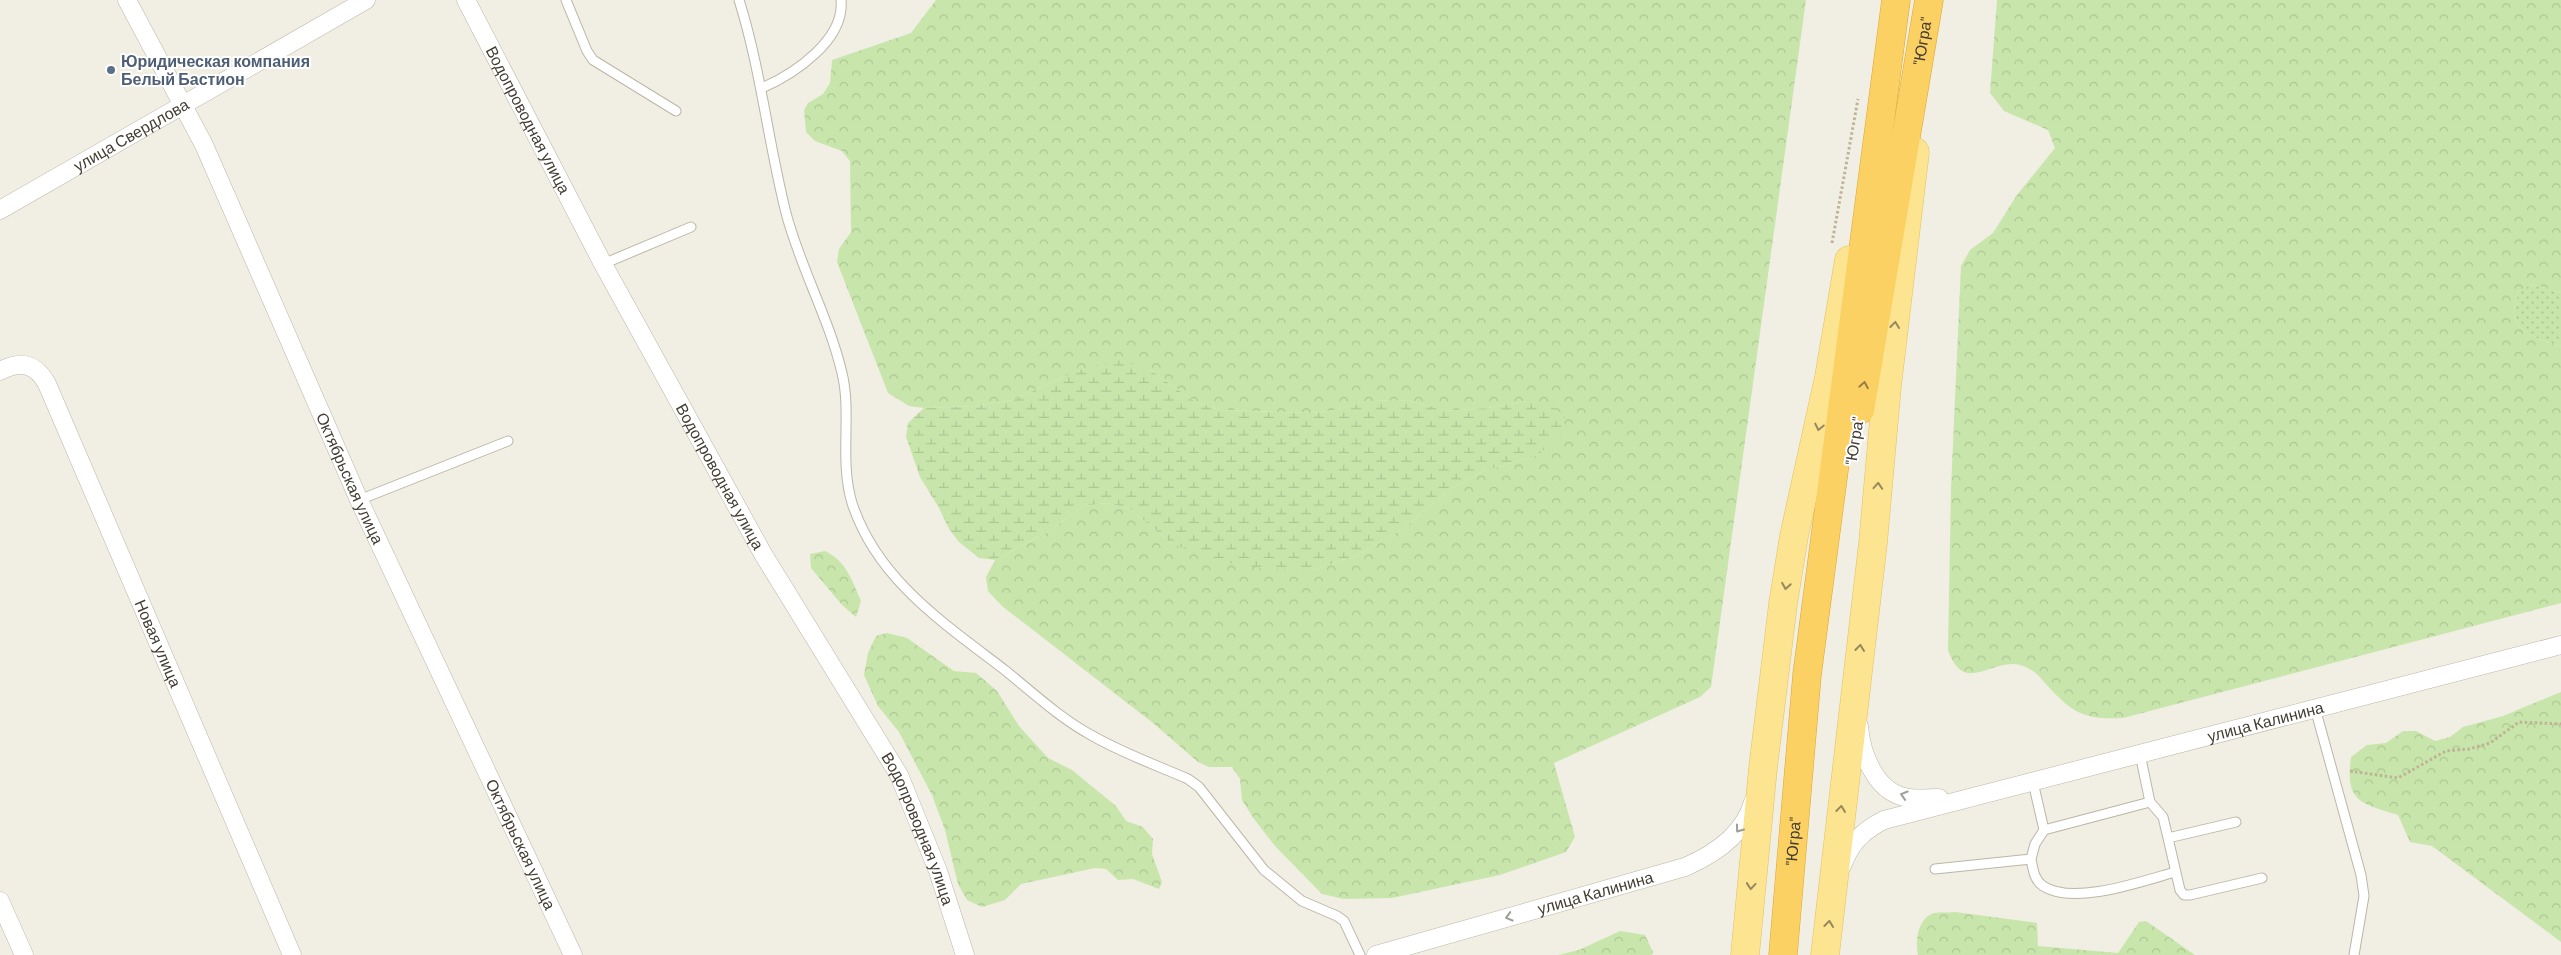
<svg xmlns="http://www.w3.org/2000/svg" width="2561" height="955" viewBox="0 0 2561 955" font-family="Barlow,sans-serif">
<defs>
<pattern id="grass-dots" width="8" height="8" patternUnits="userSpaceOnUse" patternTransform="scale(1.25)"><rect width="8" height="8" fill="#c8e6ab"/><path d="M2 2h.1M6 6h.1" fill="none" stroke="#adc694" stroke-width="1.8" stroke-linecap="round"/></pattern>
<pattern id="forest-crowns" width="20" height="18" patternUnits="userSpaceOnUse" patternTransform="scale(1.25)"><rect width="20" height="18" fill="#c8e6ab"/><path d="M2 6a3 3 0 1 1 6 0M12 15a3 3 0 1 1 6 0" fill="none" stroke="#adc694"/></pattern>
<pattern id="wetland-marsh" width="20" height="14" patternUnits="userSpaceOnUse" patternTransform="scale(1.25)"><rect width="20" height="14" fill="#c8e6ab"/><path d="M1 5h8M5 5V1M11 12h8M15 12V8" fill="none" stroke="#adc694"/></pattern>
</defs>
<rect width="100%" height="100%" fill="#f1eee3"/>
<!-- grass -->
<path fill="url(#grass-dots)" d="M2532,284L2561,293V347C2544,341 2518,335 2514,314C2513,308 2518,297 2519,290Z"/>
<!-- forest -->
<path fill="url(#forest-crowns)" d="M936,0H1806L1711,687L1700,697L1554,763L1575,837L1566,852L1500,875L1392,898L1344,899L1322,894L1275,846L1254,819L1242,800L1240,779L1232,767H1209L1198,762L1153,723L1002,606L988,591L986,577L995,560L1049,531L1084,506L1106,503L1129,508L1171,543L1314,570L1360,554L1405,527L1451,489L1484,471L1538,455L1525,401L1488,408L1447,411L1410,401L1372,400L1332,411L1312,413L1220,410L1194,401L1149,369H1082L1013,400L975,406L924,408L909,406L888,393L837,262L839,249L851,232L850,161L842,151L815,141L806,132L804,110L808,103L823,94L830,83L832,60L911,33Z
M1997,0H2561V293L2532,284L2519,291C2518,297 2513,308 2514,314C2518,335 2544,341 2561,347V603L2123,718C2084,720 2072,713 2046,684C2039,676 2034,670 2023,666C1993,655 1965,698 1948,650L1951,488L1961,266L1970,250L1993,233L2017,195L2055,148L2048,130L2004,111L1990,93Z
M825,551C846,561 852,580 861,601L856,617L842,605L811,568L810,554Z
M887,633L907,638L954,671L976,673L997,691L1019,726L1048,758L1072,770L1116,806L1126,821L1143,827L1153,839L1152,854L1162,882L1159,889L1133,879L1118,880L1106,869L1095,868L1021,884L1005,900L982,907L967,900L958,884L945,830L932,795L899,732L878,706L864,675L868,653L876,636Z
M2561,692V942L2432,846L2410,842L2398,815C2360,803 2345,802 2351,757L2367,745L2386,743L2403,731H2416L2435,741L2450,737L2463,727L2503,716Z
M1955,912L2037,923L2038,946L2118,953L2139,922L2146,921L2195,955H1918C1915,941 1918,918 1934,913C1940,912 1948,913 1955,912Z
M1620,931L1645,935L1653,952L1652,955H1558L1579,950Z"/>
<!-- wetland -->
<path fill="url(#wetland-marsh)" d="M1120,360L1149,369L1194,401L1220,410L1312,413L1332,411L1372,400L1410,401L1448,411L1488,408L1525,401L1548,403L1565,416L1560,435L1538,455L1484,471L1451,489L1405,527L1360,554L1314,570L1266,569L1212,560L1171,543L1129,508L1106,503L1084,506L1049,531L995,560L979,558L959,542L949,529L939,508L920,477L906,437L908,423L924,408L975,406L1013,400L1082,369Z"/>
<g fill="none" stroke-linecap="round" stroke-linejoin="round">
<!-- lane casing -->
<g stroke="#bcb6a6" stroke-width="11">
<path id="lane" d="M566,0L587,51L593,60L676,111
M739,0C761,70 768,142 786,213C800,267 829,318 842,373C852,414 839,460 852,503C877,580 945,624 1006,671C1033,693 1060,718 1091,735C1122,753 1156,765 1188,779L1199,787L1264,870L1302,901L1337,916L1344,921L1360,955
M762,88C794,74 845,40 841,0
M603,264L691,227
M359,500L508,441
M2315,708L2361,875L2364,896L2354,955
M2140,754L2150,802L2163,817L2168,838L2236,822
M2033,782L2044,830
M2168,838L2180,890L2184,895H2190L2262,878
M2031,859C2033,869 2034,880 2043,886C2073,906 2143,881 2175,872
M1935,869L2031,859L2035,844L2044,830L2150,802"/>
</g>
<!-- street casing -->
<g stroke="#bcb6a6" stroke-width="19">
<g id="street">
<path id="s1" d="M127,0L204,145L359,500L573,955"/>
<path id="s2" d="M466,0L603,264L763,554L899,775L938,871L965,955"/>
<path id="s3" d="M0,210L366,0"/>
<path id="s4" d="M0,371C21,360 36,364 47,384L292,955"/>
<path d="M1859,726C1861,753 1875,790 1904,797C1916,800 1928,798 1939,798"/>
<path id="s5" d="M1842,866C1850,844 1862,831 1884,820L2561,645"/>
<path d="M0,901L24,955"/>
<path id="s6" d="M1376,955L1685,867C1715,854 1744,835 1753,802"/>
</g>
</g>
<!-- primary casing -->
<g stroke="#e1c260" stroke-width="29">
<path id="primary" d="M1745,955L1763,768L1783,604L1794,536L1829,377L1849,260
M1825,955L1873,543L1887,386L1915,152"/>
</g>
<!-- highway casing -->
<g stroke="#dba633" stroke-width="29">
<g id="highway">
<path id="s7" d="M1860,410L1929,0"/>
<path id="s8" d="M1783,955L1807,675L1896,0"/>
</g>
</g>
<!-- path -->
<path stroke="#beb297" stroke-width="3" stroke-dasharray="2.5 2.5" stroke-linecap="butt" d="M1832,243L1858,99
M2350,771L2398,778L2446,751L2469,749L2490,743L2519,722L2561,724"/>
<!-- lane -->
<use href="#lane" stroke="#fff" stroke-width="9"/>
<!-- street -->
<use href="#street" stroke="#fff" stroke-width="18"/>
<!-- primary -->
<use href="#primary" stroke="#fde490" stroke-width="28"/>
<!-- highway -->
<use href="#highway" stroke="#fcd163" stroke-width="28"/>
</g>
<!-- one-way arrows -->
<defs><path id="oneway-chevron" d="M-2-3.5L2.5 0L-2 3.5" fill="none" stroke-width="1.6" stroke-linecap="round" stroke-linejoin="round" transform="scale(1.25)"/></defs>
<g stroke="#97885d">
<use href="#oneway-chevron" transform="translate(1895 325) rotate(-83)"/>
<use href="#oneway-chevron" transform="translate(1819 427) rotate(102)"/>
<use href="#oneway-chevron" transform="translate(1878 486) rotate(-86)"/>
<use href="#oneway-chevron" transform="translate(1786 586) rotate(99)"/>
<use href="#oneway-chevron" transform="translate(1860 648) rotate(-83)"/>
<use href="#oneway-chevron" transform="translate(1841 809) rotate(-83)"/>
<use href="#oneway-chevron" transform="translate(1751 886) rotate(95)"/>
<use href="#oneway-chevron" transform="translate(1829 924) rotate(-84)"/>
</g>
<use stroke="#968049" href="#oneway-chevron" transform="translate(1864 385) rotate(-80)"/>
<g stroke="#a19e99">
<use href="#oneway-chevron" transform="translate(1904 795) rotate(-163)"/>
<use href="#oneway-chevron" transform="translate(1739 829) rotate(126)"/>
<use href="#oneway-chevron" transform="translate(1509 917) rotate(164)"/>
</g>
<!-- markers -->
<circle fill="#5c6f8a" stroke="#fff" stroke-width="2" cx="111" cy="70" r="5"/>
<g text-anchor="middle" stroke-width="4" stroke-linejoin="round" paint-order="stroke">
<!-- street labels -->
<g font-size="16" fill="#433d33" stroke="#fff">
<text dy="6" stroke="none"><textPath href="#s7" startOffset="374">"Югра"</textPath></text>
<text dy="6" stroke="none"><textPath href="#s2" startOffset="135">Водопроводная улица</textPath></text>
<text dy="6" stroke="none"><textPath href="#s3" startOffset="151">улица Свердлова</textPath></text>
<text transform="translate(1854 441) rotate(-81)" y="6">"Югра"</text>
<text dy="6" stroke="none"><textPath href="#s2" startOffset="540">Водопроводная улица</textPath></text>
<text dy="6" stroke="none"><textPath href="#s1" startOffset="528">Октябрьская улица</textPath></text>
<text dy="6" stroke="none"><textPath href="#s4" startOffset="338">Новая улица</textPath></text>
<text dy="6" stroke="none"><textPath href="#s5" startOffset="458">улица Калинина</textPath></text>
<text dy="6" stroke="none"><textPath href="#s2" startOffset="945">Водопроводная улица</textPath></text>
<text dy="6" stroke="none"><textPath href="#s8" startOffset="114">"Югра"</textPath></text>
<text dy="6" stroke="none"><textPath href="#s1" startOffset="932">Октябрьская улица</textPath></text>
<text dy="6" stroke="none"><textPath href="#s6" startOffset="228">улица Калинина</textPath></text>
</g>
<!-- service labels -->
<g font-size="16" font-weight="bold" fill="#4e5e75" stroke="#fff" text-anchor="start">
<text x="121" y="67">Юридическая компания<tspan x="121" dy="18">Белый Бастион</tspan></text>
</g>
</g>
</svg>
